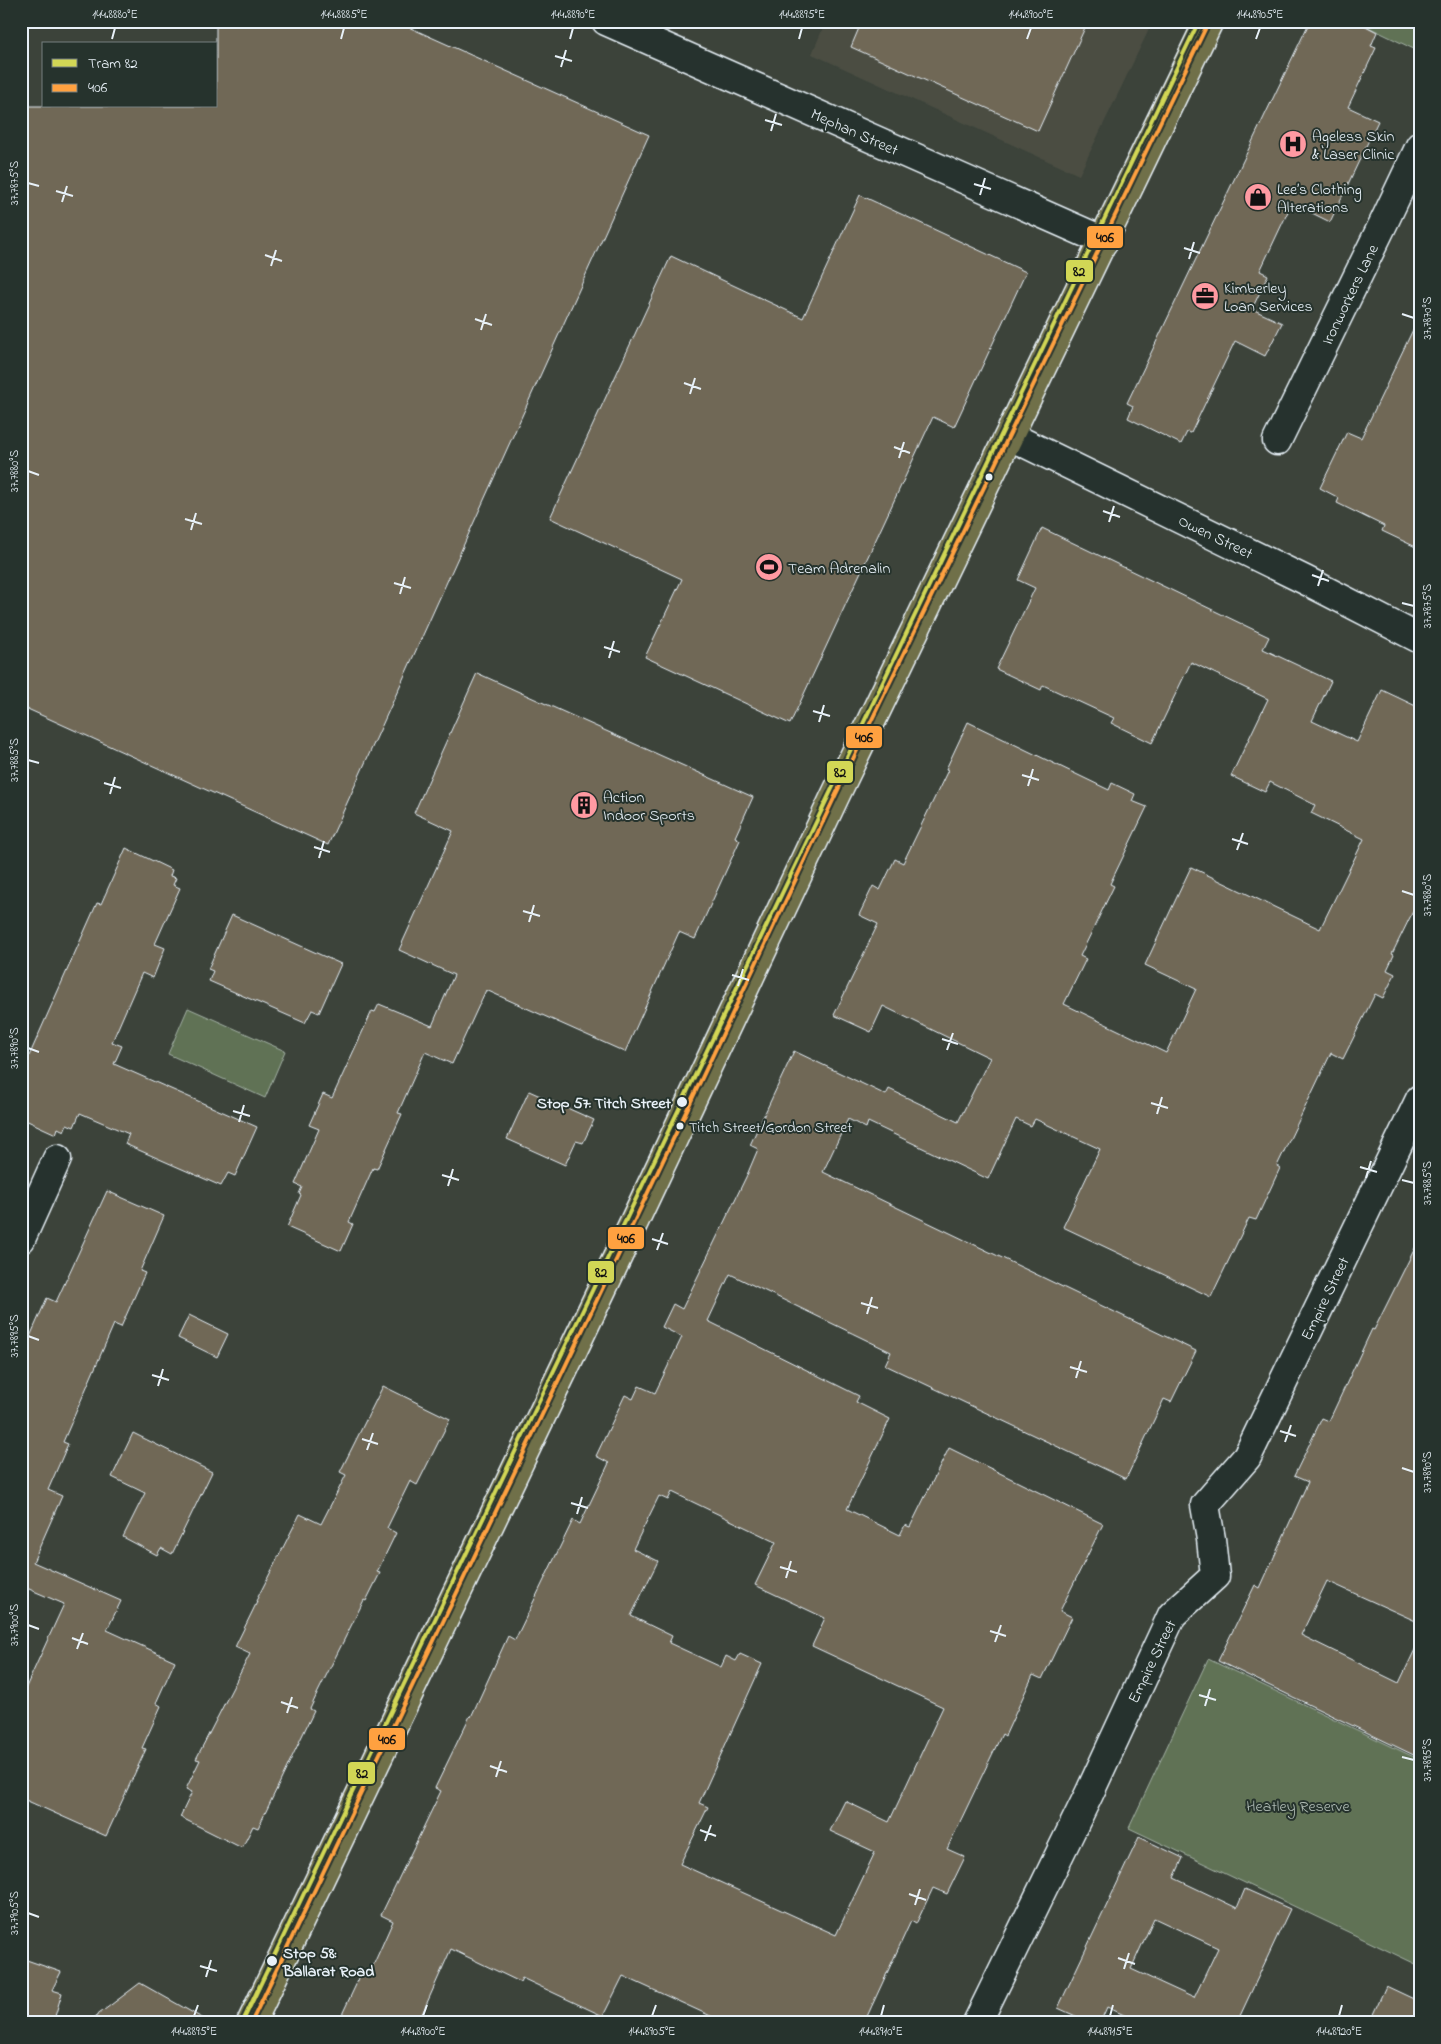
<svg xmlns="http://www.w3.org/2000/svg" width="1441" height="2044" viewBox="0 0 1441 2044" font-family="'Indie Flower',sans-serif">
<rect width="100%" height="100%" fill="#3c433a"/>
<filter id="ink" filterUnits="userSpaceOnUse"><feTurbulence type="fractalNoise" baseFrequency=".02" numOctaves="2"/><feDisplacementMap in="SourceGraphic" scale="10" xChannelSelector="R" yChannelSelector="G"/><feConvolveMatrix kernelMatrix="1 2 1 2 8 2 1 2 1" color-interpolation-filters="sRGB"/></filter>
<g filter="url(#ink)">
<!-- built -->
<path fill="#4b4e43" d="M826,21H1153L1079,175L812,54Z"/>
<!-- green -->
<path fill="#607255" stroke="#a4b2a6" d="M1356,21H1420V52Z
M188,1008L285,1051L265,1098L168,1054Z
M1208,1659L1420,1760V1966L1129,1828Z"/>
<!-- building -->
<path fill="#6f6757" stroke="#e8f1f8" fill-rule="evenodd" d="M216,21H395L649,135L328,845L21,706V106H216Z
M862,21H1088L1038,131L851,47Z
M1310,21H1356L1377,32L1371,46L1376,48L1348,107L1378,121L1330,222L1292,203L1260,271L1268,275L1252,309L1282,323L1265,356L1235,341L1191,433L1187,432L1181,444L1128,418L1133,406L1127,403Z
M860,195L1026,272L954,427L933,417L790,724L645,657L682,579L550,518L671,256L803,318Z
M1420,315V549L1382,531L1384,526L1337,503L1339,498L1320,488L1347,432L1361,438Z
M1042,528L1269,637L1263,649L1331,681L1312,721L1357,742L1382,690L1420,708V897L1392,954L1394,955L1387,970L1395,974L1383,998L1375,994L1343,1059L1331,1053L1277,1166L1280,1168L1256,1220L1249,1218L1211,1297L1063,1227L1100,1149L1035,1119L1031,1126L1016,1119L988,1179L868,1122L866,1128L848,1119L823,1172L1196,1351L1171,1402L1164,1399L1126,1479L885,1365L891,1352L730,1274L708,1321L859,1396L856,1402L890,1419L847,1509L900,1535L905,1525L910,1527L949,1448L1103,1524L1060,1611L1072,1617L1042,1679L1033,1675L1005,1736L1002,1734L947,1849L965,1857L947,1894L933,1888L916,1924L911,1921L864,2023H726L623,1976L603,2016L522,1978L520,1982L451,1949L418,2023H338L361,1974L368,1977L393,1921L381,1915L441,1791L435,1788L470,1716L471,1717L508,1636L515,1640L573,1520L580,1524L609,1463L596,1456L625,1395L633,1399L639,1386L655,1393L682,1337L662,1327L673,1304L682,1309L747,1175L758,1149L750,1145L794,1051L886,1095L889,1089L958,1122L990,1058L883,1006L871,1032L834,1015L878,924L859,915L873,886L880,890L895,859L903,863L948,770L946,769L968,722L1109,790L1112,783L1135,794L1132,801L1147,807L1110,884L1114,886L1080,956L1086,959L1064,1004L1166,1053L1196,989L1145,965L1191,867L1320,929L1364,839L1311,813L1315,805L1270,782L1265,792L1231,776L1268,699L1191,662L1152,743L1111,723L1114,718L1043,685L1041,690L996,669L1035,588L1018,580ZM672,1492L776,1542L755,1585L825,1618L812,1646L943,1707L889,1822L845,1801L830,1831L875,1852L836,1935L680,1864L708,1807L699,1803L762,1664L740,1654L736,1661L726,1656L721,1667L669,1643L672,1636L631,1616L658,1561L633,1549L659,1496L668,1500Z
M477,673L753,797L735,837L740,840L695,939L679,932L625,1052L486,990L452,1064L425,1052L398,1113L402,1114L377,1169L373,1168L349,1222L353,1224L341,1251L287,1227L301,1195L299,1194L302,1187L295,1184L319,1129L309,1125L323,1094L332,1098L372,1011L375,1012L379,1004L432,1026L454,975L399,950L453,831L414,813Z
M126,848L172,870L170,876L176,878L173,885L180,888L155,944L165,948L153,978L142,973L112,1042L122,1046L114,1064L257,1127L235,1176L228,1173L221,1186L125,1144L129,1134L80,1113L74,1127L67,1124L64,1131L58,1128L56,1134L21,1118V1074L97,903L101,904Z
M232,915L341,964L319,1013L312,1010L305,1023L209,981L213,971L208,969Z
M529,1091L594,1120L583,1143L576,1141L565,1165L507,1139Z
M107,1191L164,1216L140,1271L145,1273L121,1327L114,1324L63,1442L68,1444L48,1490L62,1496L33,1562L121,1601L107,1630L175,1661L156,1703L161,1706L142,1748L146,1749L106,1836L21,1798V1698L64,1604L22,1586L21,1588V1357L47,1298L56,1302Z
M1420,1238V1623L1327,1581L1301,1635L1399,1683L1420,1639V1758L1218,1661L1255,1585L1260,1588L1308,1482L1294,1476L1322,1418L1329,1421L1372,1329L1374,1330Z
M189,1315L228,1334L217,1357L178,1338Z
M383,1386L450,1419L417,1485L410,1481L387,1528L396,1533L377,1572L380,1573L366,1601L364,1600L318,1692L310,1709L314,1711L258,1828L253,1826L242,1848L180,1817L192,1792L186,1789L200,1760L196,1759L250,1654L235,1647L257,1602L256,1601L300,1514L321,1524L346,1475L340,1472Z
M133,1433L212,1472L172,1554L161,1548L157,1555L123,1537L145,1493L112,1477Z
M1139,1837L1183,1858L1174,1878L1237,1908L1245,1889L1290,1909L1239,2018L1248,2023H1141L1107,2007L1100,2023H1091L1058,2008ZM1154,1918L1218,1948L1194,1998L1131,1969Z
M21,1958L61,1972L52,1990L62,1993L53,2023H21Z
M140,1983L211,2023H87Z
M1386,1986L1420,2002V2023H1369Z"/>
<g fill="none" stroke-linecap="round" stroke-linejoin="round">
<!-- minor casing -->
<g stroke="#e8f1f8" stroke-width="31">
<path id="minor" d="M606,21L1104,241
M1010,436L1305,580L1420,639
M1277,441L1384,222L1420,146
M21,1239L57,1159
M977,2023L1089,1794L1172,1615L1215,1576L1211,1539L1205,1505L1247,1457L1420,1099"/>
</g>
<!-- primary casing -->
<g stroke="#e8f1f8" stroke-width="31">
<path id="primary" d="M251,2023L617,1258L836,794L1209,21"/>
</g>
<!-- minor -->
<use href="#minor" stroke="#26332d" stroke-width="28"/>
<!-- primary -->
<use href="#primary" stroke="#70704a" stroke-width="28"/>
<!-- bus-1 casing -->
<g stroke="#26332d" stroke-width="8">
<path id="bus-1" d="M251,2023L617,1258L836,794L1209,21"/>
</g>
<!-- bus-1 -->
<use href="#bus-1" stroke="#ffa140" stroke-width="4"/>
<!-- tram-1 casing -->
<g stroke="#26332d" stroke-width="8">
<path id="tram-1" d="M242,2023L1199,21"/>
</g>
<!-- tram-1 -->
<use href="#tram-1" stroke="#d2d755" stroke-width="4"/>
</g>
</g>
<!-- ticks -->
<path fill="none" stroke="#e8f1f8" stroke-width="2" d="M112,39L115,28M341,39L344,28M570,39L573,28M799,39L802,28M1027,39L1031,28M1256,39L1260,28M555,56L572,61M561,67L566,50M765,120L782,125M771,131L776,114M28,183L39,186M974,184L991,189M56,191L73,196M980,195L985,178M62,202L67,186M1184,248L1200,253M265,255L282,261M1189,259L1194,242M271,266L276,250M1402,314L1414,318M475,319L492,325M481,330L486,314M684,383L701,389M690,394L695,378M894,447L910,453M899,458L904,442M28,471L39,475M1103,511L1120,517M185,519L202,524M1109,522L1114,506M191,530L196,513M1312,575L1329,581M394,583L411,588M1318,586L1323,570M400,594L405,577M1402,603L1414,606M604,647L620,652M609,658L614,641M813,711L830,716M819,722L824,705M28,760L39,763M1022,775L1039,780M104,783L121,788M1028,786L1033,769M110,794L115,777M1232,839L1248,844M314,847L330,852M1237,850L1243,833M319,858L324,841M1402,891L1414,895M523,911L540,916M529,922L534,905M732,975L749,980M738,986L743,969M942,1039L958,1044M28,1048L39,1052M947,1050L953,1033M1151,1103L1168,1108M233,1111L250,1116M1157,1114L1162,1097M239,1122L244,1105M1360,1167L1377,1172M442,1175L459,1180M1366,1178L1371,1161M1402,1180L1414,1183M448,1186L453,1169M652,1239L668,1244M657,1250L663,1233M861,1303L878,1308M867,1314L872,1297M28,1336L39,1340M1070,1367L1087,1372M152,1375L169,1380M1076,1378L1081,1361M158,1386L163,1369M1280,1431L1296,1436M362,1439L378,1444M1285,1442L1291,1425M367,1450L373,1433M1402,1468L1414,1472M571,1503L588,1508M577,1514L582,1497M780,1567L797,1572M786,1578L791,1561M28,1625L39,1629M990,1631L1006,1636M72,1638L88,1644M995,1642L1001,1625M77,1649L83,1633M1199,1695L1216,1700M281,1702L298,1708M1205,1706L1210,1689M287,1713L292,1697M1402,1757L1414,1760M490,1766L507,1772M496,1777L501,1761M700,1830L716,1836M705,1841L711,1825M909,1894L926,1900M915,1905L920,1889M28,1913L39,1917M1118,1958L1135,1964M200,1966L217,1971M1124,1969L1129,1953M206,1977L211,1960M194,2016L198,2005M423,2016L427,2005M652,2016L656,2005M881,2016L884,2005M1110,2016L1113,2005M1339,2016L1342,2005"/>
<!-- icons -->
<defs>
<g id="hospital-disc" transform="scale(1.4375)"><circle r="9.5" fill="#ff9aa2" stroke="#26332d"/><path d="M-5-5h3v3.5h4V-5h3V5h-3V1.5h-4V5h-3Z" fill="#111"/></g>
<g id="shop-disc" transform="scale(1.4375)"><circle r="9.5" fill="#ff9aa2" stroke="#26332d"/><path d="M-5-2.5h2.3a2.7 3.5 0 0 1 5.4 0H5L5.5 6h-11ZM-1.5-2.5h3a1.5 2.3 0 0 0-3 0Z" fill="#111"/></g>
<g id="office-disc" transform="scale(1.4375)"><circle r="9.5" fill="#ff9aa2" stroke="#26332d"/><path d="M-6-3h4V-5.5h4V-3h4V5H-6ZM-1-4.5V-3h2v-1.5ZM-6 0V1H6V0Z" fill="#111"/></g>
<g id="stadium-disc" transform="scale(1.4375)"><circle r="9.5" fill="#ff9aa2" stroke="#26332d"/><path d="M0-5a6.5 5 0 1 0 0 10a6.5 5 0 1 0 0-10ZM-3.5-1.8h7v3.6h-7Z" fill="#111"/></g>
<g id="building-disc" transform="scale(1.4375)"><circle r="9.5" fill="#ff9aa2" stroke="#26332d"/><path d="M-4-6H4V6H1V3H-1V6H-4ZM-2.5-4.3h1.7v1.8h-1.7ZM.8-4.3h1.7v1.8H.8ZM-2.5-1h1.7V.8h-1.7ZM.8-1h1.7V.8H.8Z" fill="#111"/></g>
</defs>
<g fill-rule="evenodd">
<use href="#hospital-disc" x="1293" y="144"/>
<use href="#shop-disc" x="1258" y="197"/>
<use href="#office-disc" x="1205" y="296"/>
<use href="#stadium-disc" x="769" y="567"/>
<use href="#building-disc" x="584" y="805"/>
</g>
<!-- markers -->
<g fill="#e8f1f8" stroke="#26332d" stroke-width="2">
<circle cx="989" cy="477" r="4.5"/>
<circle cx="682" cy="1102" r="6"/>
<circle cx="680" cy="1126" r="4.5"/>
<circle cx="272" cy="1961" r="6"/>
</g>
<g text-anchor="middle" stroke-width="4" stroke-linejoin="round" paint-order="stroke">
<!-- bus labels -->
<g font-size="15" fill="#e8f1f8" stroke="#26332d" text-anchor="start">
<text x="689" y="1132">Titch Street/Gordon Street</text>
</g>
<!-- street labels -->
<g font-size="16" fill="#e8f1f8" stroke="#26332d">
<text transform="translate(855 131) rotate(24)" y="6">Mephan Street</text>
<text transform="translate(1349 294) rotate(-64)" y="6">Ironworkers Lane</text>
<text transform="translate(1216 536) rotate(26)" y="6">Owen Street</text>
<text transform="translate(1324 1298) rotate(-64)" y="6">Empire Street</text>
<text transform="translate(1151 1661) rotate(-64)" y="6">Empire Street</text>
</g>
<!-- poi labels -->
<g font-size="16" fill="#e8f1f8" stroke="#26332d" text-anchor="start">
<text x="1312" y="141">Ageless Skin<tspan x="1312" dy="18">&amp; Laser Clinic</tspan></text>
<text x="1277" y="194">Lee’s Clothing<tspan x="1277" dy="18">Alterations</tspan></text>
<text x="1224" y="293">Kimberley<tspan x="1224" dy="18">Loan Services</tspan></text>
<text x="788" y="573">Team Adrenalin</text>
<text x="603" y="802">Action<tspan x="603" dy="18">Indoor Sports</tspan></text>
</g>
<!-- stop labels -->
<g font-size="16" font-weight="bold" fill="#e8f1f8" stroke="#26332d" text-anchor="end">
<text x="671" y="1108">Stop 57: Titch Street</text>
<text x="283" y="1958" text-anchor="start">Stop 58:<tspan x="283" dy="18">Ballarat Road</tspan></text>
</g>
<!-- park labels -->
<g font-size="16" fill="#b2beb7" stroke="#26332d">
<text x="1298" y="1811">Heatley Reserve</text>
</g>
</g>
<g stroke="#26332d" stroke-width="2">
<rect x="1086" y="225" width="38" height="24" rx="5" fill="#ffa140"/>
<rect x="1065" y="259" width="29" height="24" rx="5" fill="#d2d755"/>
<rect x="845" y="725" width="38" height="24" rx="5" fill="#ffa140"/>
<rect x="826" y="760" width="28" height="24" rx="5" fill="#d2d755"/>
<rect x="607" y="1226" width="38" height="24" rx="5" fill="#ffa140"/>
<rect x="587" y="1260" width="28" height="24" rx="5" fill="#d2d755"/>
<rect x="368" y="1727" width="38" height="24" rx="5" fill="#ffa140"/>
<rect x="347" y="1761" width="29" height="24" rx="5" fill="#d2d755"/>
</g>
<g font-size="14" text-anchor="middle" font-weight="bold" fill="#111">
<text x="1105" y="242">406</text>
<text x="1079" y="276">82</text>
<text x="864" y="742">406</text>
<text x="840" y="777">82</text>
<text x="626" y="1243">406</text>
<text x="601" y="1277">82</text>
<text x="387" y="1744">406</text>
<text x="362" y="1778">82</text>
</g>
<!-- margin -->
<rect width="1441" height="2044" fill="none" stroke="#26332d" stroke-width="55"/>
<!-- legend -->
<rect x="42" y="42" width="175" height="65" fill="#26332d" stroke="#747f7e"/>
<rect x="52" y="59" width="25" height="8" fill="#d2d755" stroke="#747f7e"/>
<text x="88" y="68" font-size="15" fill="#e8f1f8">Tram 82</text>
<rect x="52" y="84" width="25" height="8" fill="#ffa140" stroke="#747f7e"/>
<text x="88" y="92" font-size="15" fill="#e8f1f8">406</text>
<rect x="28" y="28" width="1386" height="1988" fill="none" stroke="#e8f1f8" stroke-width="2"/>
<g font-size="12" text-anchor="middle" fill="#e8f1f8">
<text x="115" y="18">144.8880°E</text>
<text x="344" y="18">144.8885°E</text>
<text x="573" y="18">144.8890°E</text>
<text x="802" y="18">144.8895°E</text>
<text x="1031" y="18">144.8900°E</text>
<text x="1260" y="18">144.8905°E</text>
<text transform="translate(14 183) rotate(-90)" y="4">37.7875°S</text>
<text transform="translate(1427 318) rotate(-90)" y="4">37.7870°S</text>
<text transform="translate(14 471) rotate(-90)" y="4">37.7880°S</text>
<text transform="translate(1427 606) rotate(-90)" y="4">37.7875°S</text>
<text transform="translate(14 760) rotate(-90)" y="4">37.7885°S</text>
<text transform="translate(1427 895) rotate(-90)" y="4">37.7880°S</text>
<text transform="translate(14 1048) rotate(-90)" y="4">37.7890°S</text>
<text transform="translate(1427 1183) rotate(-90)" y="4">37.7885°S</text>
<text transform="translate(14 1336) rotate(-90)" y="4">37.7895°S</text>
<text transform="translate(1427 1472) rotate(-90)" y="4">37.7890°S</text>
<text transform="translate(14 1625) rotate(-90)" y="4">37.7900°S</text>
<text transform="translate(1427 1760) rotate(-90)" y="4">37.7895°S</text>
<text transform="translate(14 1913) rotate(-90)" y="4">37.7905°S</text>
<text x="194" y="2035">144.8895°E</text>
<text x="423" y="2035">144.8900°E</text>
<text x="652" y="2035">144.8905°E</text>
<text x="881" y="2035">144.8910°E</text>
<text x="1110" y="2035">144.8915°E</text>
<text x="1339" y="2035">144.8920°E</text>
</g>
</svg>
